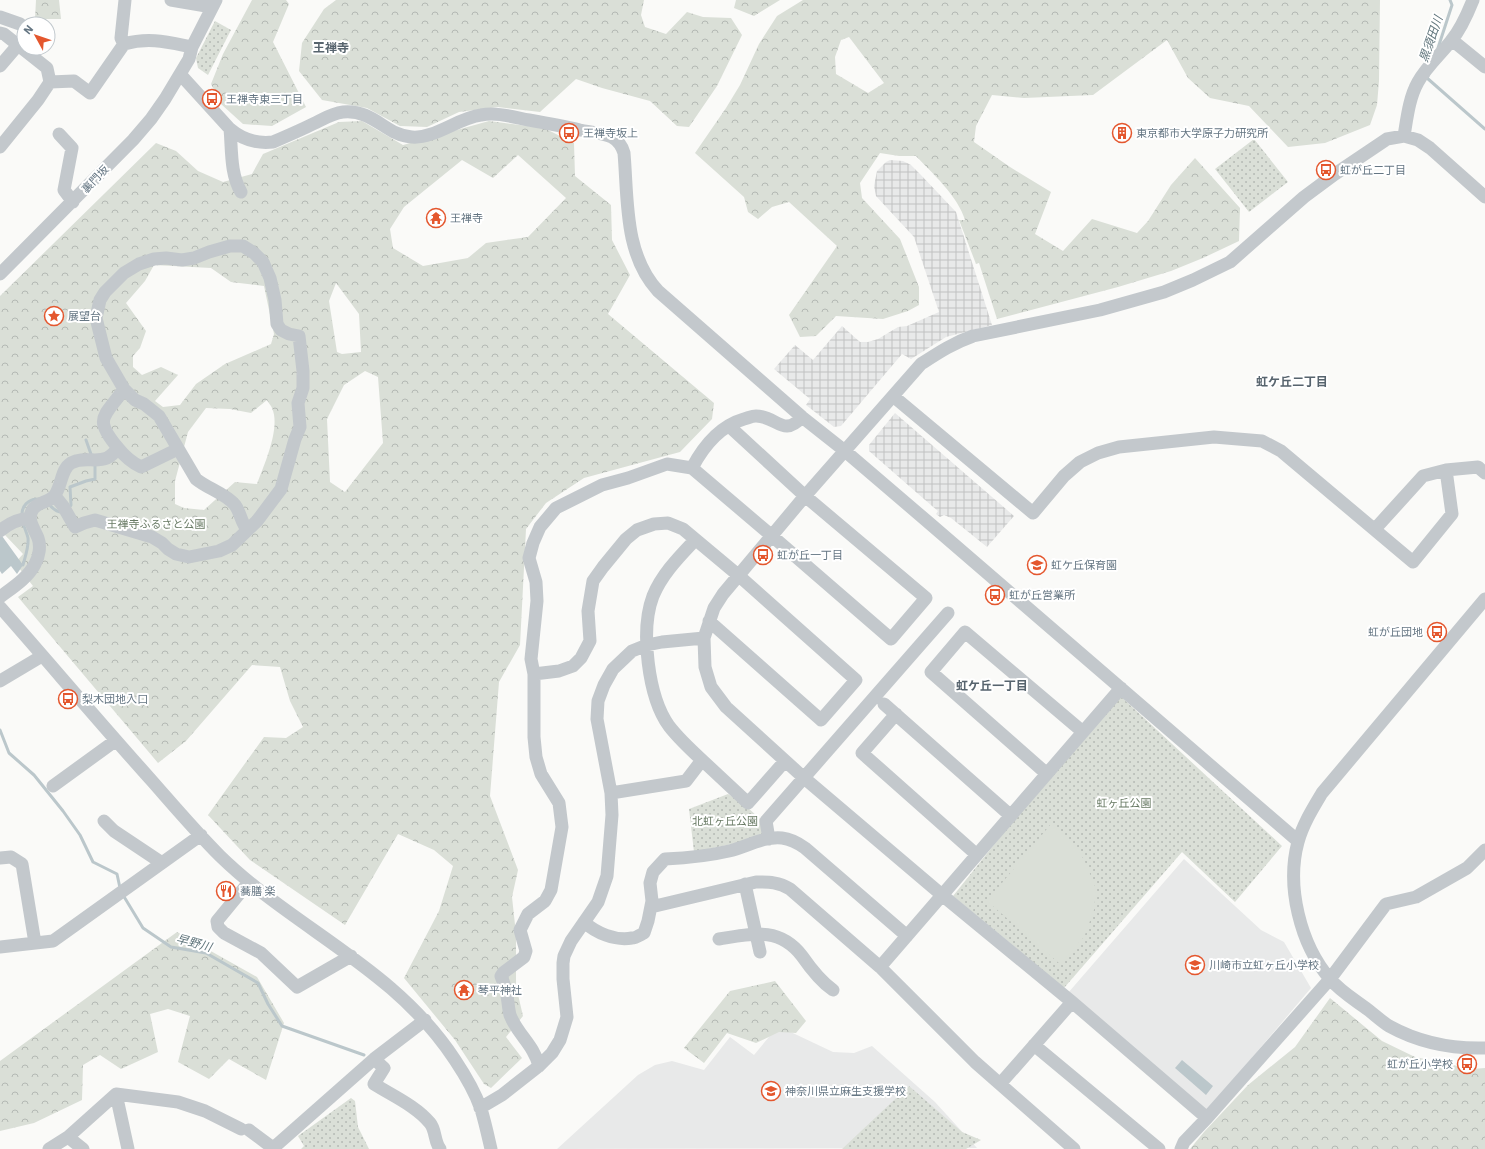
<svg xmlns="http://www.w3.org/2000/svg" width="1485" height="1149" viewBox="0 0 1485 1149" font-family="'IBM Plex Sans','Noto Sans JP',sans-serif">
<defs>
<pattern id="industrial-grid" width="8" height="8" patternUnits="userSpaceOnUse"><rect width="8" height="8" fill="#e8e9e9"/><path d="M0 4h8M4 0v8" fill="none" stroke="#c0c1c2"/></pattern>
<pattern id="green-dots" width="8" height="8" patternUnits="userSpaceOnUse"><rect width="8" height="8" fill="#dadfd7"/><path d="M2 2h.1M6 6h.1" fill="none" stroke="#b4b9b4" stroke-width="1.8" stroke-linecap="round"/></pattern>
<pattern id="forest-crowns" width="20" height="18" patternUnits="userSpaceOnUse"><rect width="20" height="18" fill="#dadfd7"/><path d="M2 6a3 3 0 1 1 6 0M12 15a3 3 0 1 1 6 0" fill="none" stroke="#b4b9b4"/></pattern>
</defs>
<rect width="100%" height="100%" fill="#fafaf8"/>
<!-- built -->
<path fill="#e8e9e9" d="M1184,859L1261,930L1284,942L1311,988L1207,1111L1068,993Z
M778,1026L833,1052L854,1053L872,1046L935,1102L977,1148L557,1149L638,1075L655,1065L672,1061L704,1070L730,1037L754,1055Z"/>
<!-- industrial -->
<path fill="url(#industrial-grid)" d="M890,160L903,161L911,165L920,174L956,212L992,325L946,337L911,359L902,354L841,426L834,427L806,405L810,399L774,369L795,345L813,360L842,326L860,342H868L878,339L898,327L907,326L939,312L914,237L876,196L874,186L877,171L886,162Z
M895,413L1014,516L987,547L951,518L944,515L940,517L936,514L938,511L932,506L869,451V445Z"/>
<!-- green -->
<path fill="url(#green-dots)" d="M215,21L231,30L208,75L198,68L196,58Z
M1254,139L1288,182L1249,212L1215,169Z
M1116,692L1282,846L1235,902L1182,852L1064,988L953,896Z
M728,794L745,805L760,819L765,837L694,852L689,809Z
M909,1086L962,1132L981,1140L966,1149H842Z
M351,1098L355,1101L358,1127L369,1149H301L304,1146L298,1136Z"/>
<!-- forest -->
<path fill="url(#forest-crowns)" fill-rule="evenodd" d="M36,0H59L61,19H35Z
M252,0H286L289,4L273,42L306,107L272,126L243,124L221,104L211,84L223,54Z
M336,0H644L641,15L645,27L666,34L687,12L703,17L731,18L742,35L717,86L689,127L677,126L650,101L602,88L576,79L540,112L498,107L459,112L427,127L400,126L367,108L322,100L299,71L302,43L324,9Z
M736,0H780L754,16L734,8Z
M803,0H1380L1379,81L1377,105L1370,125L1325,143L1288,147L1249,106L1210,98L1188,78L1167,40L1093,95L1024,98L992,95L976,126L974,142L1010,167L1051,192L1035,234L1063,251L1092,219L1137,233L1148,221L1171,185L1195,158L1240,208L1239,241L1203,258L1171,271L1118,287L997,319L979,263L976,264L959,220H965C958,196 932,173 916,156H899L880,153L860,183L862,198L900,239L919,287V305L908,311L883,319L836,316L816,336L800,337L789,315L837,246L789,202L772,207L758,219L748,212L744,197L695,153L726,108L740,85L759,44L777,16ZM849,37L884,83L868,93L836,74L835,57L841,40Z
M362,121L403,145L489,121L544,128L574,143L575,176L611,205L612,240L630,275L608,314L714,403L712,419L680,452L584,478L546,503L526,529L520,645L499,682L490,796L518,870L512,897L516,934V986L523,1016L506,1037L522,1058L491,1088L484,1084L455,1040L404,978L439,911L453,866L434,850L398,834L345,925L250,860L208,815L264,737L286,738L303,727L290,701L280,667L252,665L186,741L158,763L18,597L33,586L15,563L23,554L5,535H0V296L156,143L176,151L198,171L223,182L252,174L263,154L339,122ZM518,155L566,198L528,237L486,243L468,258L423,266L393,248L390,229L404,207L462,160L493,178ZM154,265L211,268L231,282L264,286L274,334L271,344L225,364L196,384L180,405L163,407L155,401L178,375L161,367L142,375L133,367V356L140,348L146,331L126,303L145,281ZM336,283L359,314L361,352L342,354L337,352L329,301ZM365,371L378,377L383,443L345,492L330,482L327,419L344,385ZM267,400C268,403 271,405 272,408C281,428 264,465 257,484L235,482L204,510L184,508L175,504V481L188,432L206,408L230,409L251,413Z
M177,932L257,977L284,1023L266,1080L229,1059L209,1079L178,1062L190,1016L168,1009L150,1014L158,1052L121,1069L100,1055L83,1065L82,1100L34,1123L0,1131V1061Z
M775,981L806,1021L796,1033L779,1032L756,1043L727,1033L704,1063L684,1048L730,991Z
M1330,998L1382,1041L1415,1057L1472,1069L1485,1068V1149H1190L1204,1132L1248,1085L1295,1047Z"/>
<!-- pitch -->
<path fill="#dadfd7" d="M1051,824L1077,847L1087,866L1096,889L1094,910L1084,937L1060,964L987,901Z"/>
<!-- water -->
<path fill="#bbc7cb" d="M2,536L23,565L17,574L11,566L2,574L0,571V537Z
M1182,1060L1213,1086L1206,1095L1175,1068Z"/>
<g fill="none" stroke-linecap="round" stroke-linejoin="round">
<!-- stream -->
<path stroke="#bbc7cb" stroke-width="3" d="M1438,48L1452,5L1450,0
M1428,76L1427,78L1485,129
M86,440L92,457
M49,504C52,508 56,512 62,512
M68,509L71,505L70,487L86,481L95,479V464
M22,517C21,506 28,499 39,499
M23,522C24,528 27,533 28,538C29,547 25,557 23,565
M0,730L9,753L34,775L63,811L80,835L93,862L117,874L120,888
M123,895L143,928L171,947L206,953L258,983L268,1004L282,1026L364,1055"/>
<!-- minor -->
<path stroke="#c3c8cc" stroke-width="13" d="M125,0L121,38L124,44C149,37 167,42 192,47
M171,0L212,7
M0,17L20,24
M0,33L4,34L47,68L50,82L38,100L0,147
M1452,40L1485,67
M0,66L18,45
M180,74L230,129C243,140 256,144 273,142C287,136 301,130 315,123C323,119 333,113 343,112C374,109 386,136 412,137C434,139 458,118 481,115C497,112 513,117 529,120C546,123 563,126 580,130C590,132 603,133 612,137C619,141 622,146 624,153C628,200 624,254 658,291L802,417L845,451L928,522L1298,841
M50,82L74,81L90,93L124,44
M230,129C232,150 230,173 241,192
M59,134L72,148L64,190L73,202
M1404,136C1407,118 1409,98 1418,82C1427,66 1440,55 1451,41C1461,29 1467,15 1473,0
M0,274L133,140L151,119L165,99L189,59L192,47L216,0
M893,396L1033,513L1064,476L1080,462L1098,453L1119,447L1214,437L1262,441L1281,451L1413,562L1452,514L1446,470
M118,448C92,417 105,417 124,389
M692,468C703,447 720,426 744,419C748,418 752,416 756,416C777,416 783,438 802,417
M55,496L63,506L75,527L84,523L95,520L152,537L162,543L168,549L176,554L189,557L219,551L232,545L257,521L281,489L295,439L300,427L298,403L303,388V371L299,336L289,334L281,330L277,324L275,300L270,278L263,262L254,253L243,246H230L209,252L194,258L182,260L166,258L154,259L139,264L124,273L105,292L100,300L96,318L106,358L124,389L135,400L144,404L159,416L196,479C208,489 225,493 235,505C241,513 241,524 248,530
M1375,529L1423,476L1446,470L1478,467L1485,473
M0,531C9,523 18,519 30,518
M695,540C679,557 662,574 653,596C640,630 648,697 669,726C679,739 691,750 703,761C718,775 733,789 748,803L785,761
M0,597C12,588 28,578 35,564C39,557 41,546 38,538C34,528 26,519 33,509C38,502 50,502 55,495C62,485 61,469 71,463C84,456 95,463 107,458C111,456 115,452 118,448C125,457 131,462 141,467L178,449
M1485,599L1322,793C1313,808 1303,824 1298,842C1286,886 1300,944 1330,979C1340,991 1355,1000 1367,1009C1374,1014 1381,1021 1389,1026C1418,1042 1452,1049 1485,1048
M0,607C51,665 101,724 152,781C174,806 196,832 220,856C296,930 395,968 455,1060C465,1075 475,1092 481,1109C485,1122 488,1136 491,1149
M704,638L705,667L711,687L726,707L803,777L942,895L1072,1002L1207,1118
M534,674L559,671L573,666L581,658L590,641L588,611L593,581L603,567L626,539L637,530L654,524L668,523L683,529L738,575L856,680L821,720L709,621
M0,681L42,656
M884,704L1011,816
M896,714L862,753L977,855
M1047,774L931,672L965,632L1083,732
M53,786L115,741
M611,793L686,781L702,760
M104,821L114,831L162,863
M769,839L766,821L948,613
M0,858L11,857L22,864L35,943
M249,882L217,921L218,927L224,933L261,953L297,987L351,956
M745,884L760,952
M651,907L756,882C769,882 779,882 790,889L880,967L975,1062L1074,1149
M584,922C596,933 615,941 632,938C636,938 640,935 644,933L648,921L652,901L650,883L653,872L665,859C686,858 708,856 729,851C746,847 764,836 782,838C791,839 798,843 805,848L907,936
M719,939C751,934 779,926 802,956C811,969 820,981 833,990
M0,947L53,941L201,835
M880,967L1121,688
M1034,1045L1159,1149
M374,1059L384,1068L374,1084C393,1096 416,1106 430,1123C436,1130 434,1141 440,1149
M539,1066C534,1045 517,1034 510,1015C508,1007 508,998 506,991C505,986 503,981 501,976L503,973L524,957L526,951L520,930L528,914L545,901L551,890L562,827L559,803L541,774L536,757L534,737V674L531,659L537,601L536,582L529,558L533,543L540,527L556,508L602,485L628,478L667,464L692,468L772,536L891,639L926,598L805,496L729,426
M1000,1084L1072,1002
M116,1094L128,1149
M480,1108L502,1095L539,1066L552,1053L560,1040L567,1017L563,979V963L564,956L571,941L598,902L607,876L612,815L611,793L597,719L598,701L604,685L613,669L632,651L647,645L662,642L704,638L714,608L723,594L805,496L921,364C938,353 953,343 973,336L1100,310L1164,292L1193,280L1230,262L1304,197L1335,174L1387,139L1404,136L1418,140L1430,148L1485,197
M249,1130L273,1148
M68,1137L83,1149
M49,1149L68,1137L116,1094L178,1102L205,1111L241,1129
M272,1149L374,1059L425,1020
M1181,1149L1184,1142L1207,1118L1330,979L1386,904L1416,897L1467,868L1485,850"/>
</g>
<!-- icons -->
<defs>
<g id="bus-ring" transform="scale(1)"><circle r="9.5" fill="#fff" stroke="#e4572e" stroke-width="1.5"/><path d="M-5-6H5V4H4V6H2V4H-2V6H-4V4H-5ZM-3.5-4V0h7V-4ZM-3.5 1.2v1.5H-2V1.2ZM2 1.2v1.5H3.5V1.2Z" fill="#e4572e"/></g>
<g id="building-ring" transform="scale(1)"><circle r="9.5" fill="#fff" stroke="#e4572e" stroke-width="1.5"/><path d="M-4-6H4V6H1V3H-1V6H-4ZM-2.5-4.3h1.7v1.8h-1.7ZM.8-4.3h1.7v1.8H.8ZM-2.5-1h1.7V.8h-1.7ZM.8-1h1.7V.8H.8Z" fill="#e4572e"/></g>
<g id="temple-ring" transform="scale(1)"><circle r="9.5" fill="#fff" stroke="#e4572e" stroke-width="1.5"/><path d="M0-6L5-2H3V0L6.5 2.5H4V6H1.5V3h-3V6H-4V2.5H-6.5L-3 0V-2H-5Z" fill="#e4572e"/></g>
<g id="sight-ring" transform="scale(1)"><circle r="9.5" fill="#fff" stroke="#e4572e" stroke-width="1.5"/><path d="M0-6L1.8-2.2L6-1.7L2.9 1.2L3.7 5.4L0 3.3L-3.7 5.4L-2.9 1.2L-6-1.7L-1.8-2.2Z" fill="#e4572e"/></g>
<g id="school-ring" transform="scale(1)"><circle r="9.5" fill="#fff" stroke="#e4572e" stroke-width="1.5"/><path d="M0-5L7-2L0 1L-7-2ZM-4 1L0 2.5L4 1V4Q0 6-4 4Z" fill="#e4572e"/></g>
<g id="restaurant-ring" transform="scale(1)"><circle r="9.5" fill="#fff" stroke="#e4572e" stroke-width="1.5"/><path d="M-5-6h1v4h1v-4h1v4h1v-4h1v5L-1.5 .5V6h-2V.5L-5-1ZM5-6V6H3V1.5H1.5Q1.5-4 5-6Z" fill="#e4572e"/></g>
</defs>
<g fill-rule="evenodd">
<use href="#bus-ring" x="212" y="99"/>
<use href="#bus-ring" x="569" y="133"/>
<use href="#building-ring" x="1122" y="133"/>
<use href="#bus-ring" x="1326" y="170"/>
<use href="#temple-ring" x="436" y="218"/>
<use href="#sight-ring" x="54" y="316"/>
<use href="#bus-ring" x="763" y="555"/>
<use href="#school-ring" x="1037" y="565"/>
<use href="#bus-ring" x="995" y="595"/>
<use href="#bus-ring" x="1437" y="632"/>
<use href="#bus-ring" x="68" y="699"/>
<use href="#restaurant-ring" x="226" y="891"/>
<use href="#school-ring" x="1195" y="965"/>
<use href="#temple-ring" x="464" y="990"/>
<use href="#bus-ring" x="1467" y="1064"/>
<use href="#school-ring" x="771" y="1091"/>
</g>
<g text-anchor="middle" stroke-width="4" stroke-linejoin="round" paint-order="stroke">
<!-- poi labels -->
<g font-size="11" fill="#657683" stroke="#fff" text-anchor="start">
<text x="226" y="103">王禅寺東三丁目</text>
<text x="583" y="137">王禅寺坂上</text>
<text x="1136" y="137">東京都市大学原子力研究所</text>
<text x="1340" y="174">虹が丘二丁目</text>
<text x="450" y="222">王禅寺</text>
<text x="68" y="320">展望台</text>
<text x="777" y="559">虹が丘一丁目</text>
<text x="1051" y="569">虹ケ丘保育園</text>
<text x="1009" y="599">虹が丘営業所</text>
<text x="1423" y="636" text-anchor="end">虹が丘団地</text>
<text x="82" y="703">梨木団地入口</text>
<text x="240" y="895">蕎膳 楽</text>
<text x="1209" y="969">川崎市立虹ヶ丘小学校</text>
<text x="478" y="994">琴平神社</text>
<text x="1453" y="1068" text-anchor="end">虹が丘小学校</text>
<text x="785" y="1095">神奈川県立麻生支援学校</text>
</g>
<!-- street labels -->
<g font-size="11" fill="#657683" stroke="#fff">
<text transform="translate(95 179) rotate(-46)" y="4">裏門坂</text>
</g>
<!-- park labels -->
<g font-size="11" fill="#687a64" stroke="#fff">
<text x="156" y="528">王禅寺ふるさと公園</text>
<text x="1124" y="807">虹ヶ丘公園</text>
<text x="725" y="825">北虹ヶ丘公園</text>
</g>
<!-- water labels -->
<g font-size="12" font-style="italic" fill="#60757c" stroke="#fff">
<text transform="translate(1431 39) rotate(-71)" y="4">黒須田川</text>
<text transform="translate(194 943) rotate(15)" y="4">早野川</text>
</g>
<!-- neighbourhood labels -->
<g font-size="12" font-weight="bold" fill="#57646e" stroke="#fff">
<text x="331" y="52">王禅寺</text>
<text x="1292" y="386">虹ケ丘二丁目</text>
<text x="992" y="690">虹ケ丘一丁目</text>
</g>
</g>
<!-- north arrow -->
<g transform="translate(36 36) rotate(310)"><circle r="19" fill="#ffffff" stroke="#c1c8cd"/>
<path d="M0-3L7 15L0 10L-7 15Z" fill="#e4572e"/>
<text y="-6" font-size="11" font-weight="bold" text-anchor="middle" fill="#657683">N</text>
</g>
</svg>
